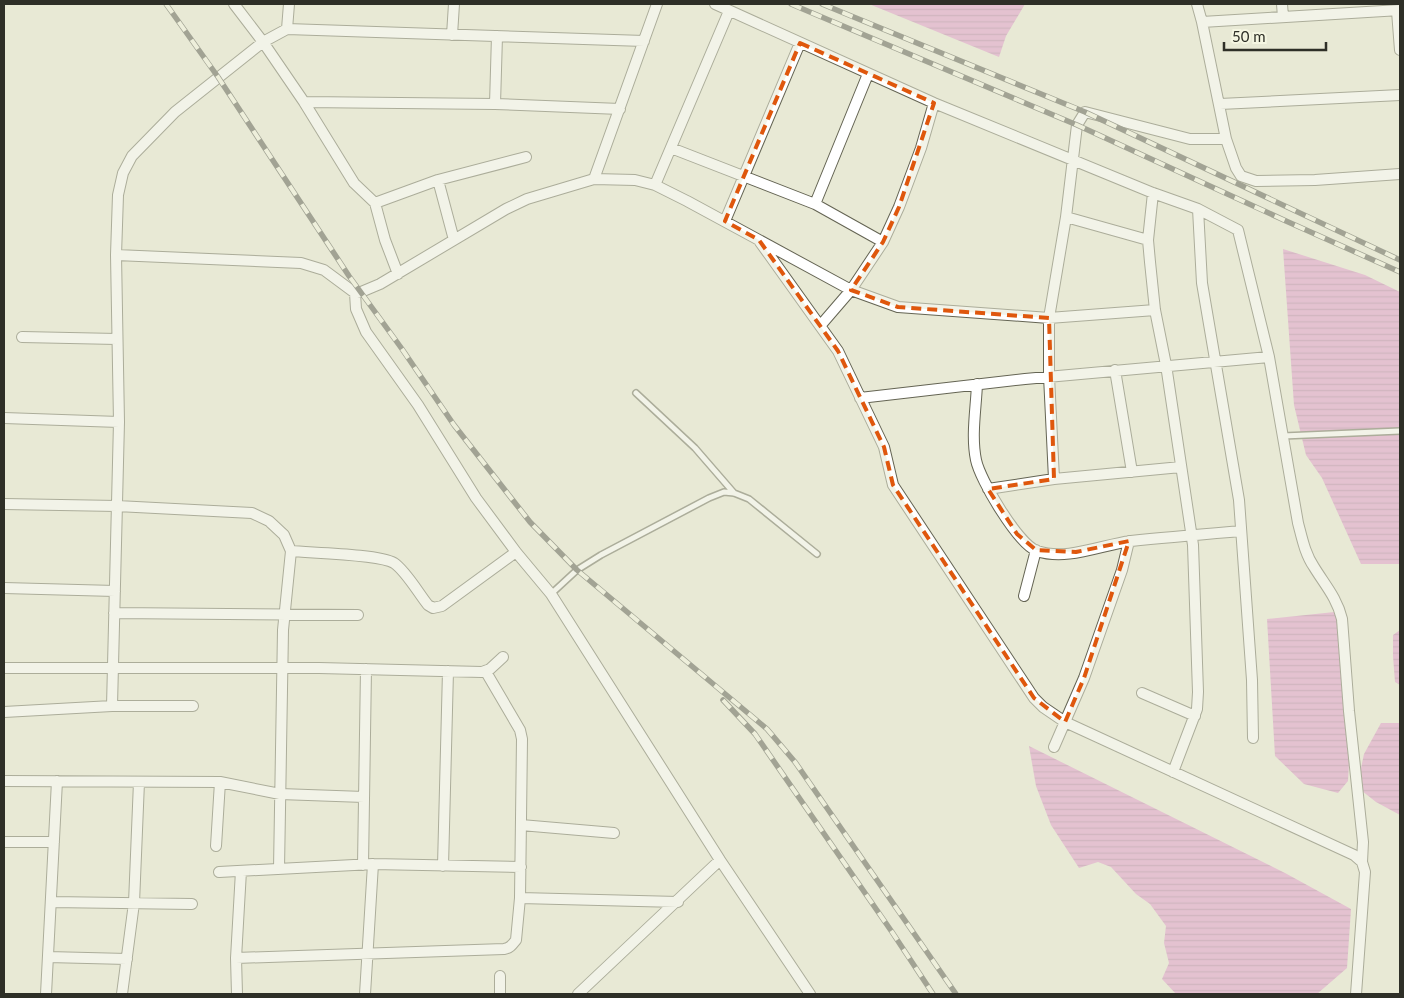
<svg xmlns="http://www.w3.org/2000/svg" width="1404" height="998" viewBox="0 0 1404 998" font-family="Lato,sans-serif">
<defs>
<pattern id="water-rules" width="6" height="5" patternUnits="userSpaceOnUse" patternTransform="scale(1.25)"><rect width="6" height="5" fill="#e092cb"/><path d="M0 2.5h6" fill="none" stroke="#b678a5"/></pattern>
</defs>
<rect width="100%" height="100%" fill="#e8e9d5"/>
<!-- water -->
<path fill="url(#water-rules)" d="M869,4H1025L1006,36L999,57Z
M1283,249L1365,275L1400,292V564H1361L1322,478L1306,455L1294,405Z
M1344,611L1352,712L1348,781L1338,793L1304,784L1275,756L1267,619Z
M1400,630V685L1395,682L1393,656V635Z
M1381,723H1400V815L1376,802L1357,787L1364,754Z
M1029,746L1285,873L1351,909L1347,968L1317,994H1176L1162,979L1169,963L1164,943L1166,926L1150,904L1136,894L1111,867L1098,862L1079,868L1051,825L1036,786Z"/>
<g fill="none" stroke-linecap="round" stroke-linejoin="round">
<!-- service casing -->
<g stroke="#646453" stroke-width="8">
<path id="service" d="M636,393L695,448L734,493
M1283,436L1400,431
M551,594L577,570L601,555L709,498L724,492L734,493L749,499L817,554"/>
</g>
<!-- minor casing -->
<g stroke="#646453" stroke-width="12">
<path id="minor" d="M234,4L263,42L304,102L354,183L375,203L385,240L398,274
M715,4L934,103L1153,193L1198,209L1238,230L1269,357L1298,523C1302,538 1305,554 1314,567C1325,585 1337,598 1342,619L1349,711L1363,842L1362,862
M1197,4L1202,22L1226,139L1236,168L1241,176L1256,181L1315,180L1400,174
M1282,4L1283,17
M1397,11L1400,50
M1202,22L1400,10
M287,29L289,4
M452,35L454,4
M304,102L495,104L620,109
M495,104L497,36
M1220,104L1400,95
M671,148L815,204L883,242
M594,179L657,4
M438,180L454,240
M655,185L729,11
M1153,193L1148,240L1150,262L1155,310L1166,365L1193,545L1198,692L1197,709L1173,772
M375,203L438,180L526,157
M815,204L868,74
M1198,209L1202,283L1239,500L1252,680L1253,738
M1066,217L1148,240
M725,221L800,43
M760,242L838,351L884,447L893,485L1034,698L1043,707L1065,722L1354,855L1362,862L1365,872L1356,994
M116,255L301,263L324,270L355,293L361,292L380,284L506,209L527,199L594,179L635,180L655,185L687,201L851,290L898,307L1049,318L1155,310
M355,293L356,309L366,332L418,405L476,498L516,552L551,594L720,860L810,994
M820,326L851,290L883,242L899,207L921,148L934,103
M22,337L117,339
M1115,370L1132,472
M977,384C976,409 971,436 976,460C980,480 1018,544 1037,551C1067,561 1101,545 1131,541C1168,537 1205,534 1241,531
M860,398L1025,379L1269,357
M4,418L119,422
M1054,479L1049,376V318L1066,217L1077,125L1085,112L1190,139H1226
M988,489L1054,479L1181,467
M4,504L117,506L252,513L269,521L284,535L291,551L283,630L279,869
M291,551C312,553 379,554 394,563C406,571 419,594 428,605L433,608L442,606L516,552
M4,588L115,591
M1024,596L1036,550
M114,613L358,615
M4,668H319L482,672L490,669L503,657
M1142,693L1195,716
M112,706L119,422L116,255L118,195L123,173L132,156L175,112L263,42L287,29L644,41
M4,712L112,706H193
M1054,747L1084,678L1122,570L1129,541
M4,781L220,782L280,794L364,797
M521,825L614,833
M4,842H54
M216,846L220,782
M363,865L366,669
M443,866L448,671
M219,872L373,864L521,867
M520,898L678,902
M51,902L192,904
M48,957L127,959
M236,958L504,949C510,948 512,945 516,940L520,898L522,739L520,730L486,672
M500,976V994
M46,994L57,781
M122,994L134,903L139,782
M237,994L236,958L241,871
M365,994L373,864
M578,994L720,860"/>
</g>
<!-- service -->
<use href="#service" stroke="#fff" stroke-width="5"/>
<!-- minor -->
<use href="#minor" stroke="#fff" stroke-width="10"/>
<!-- rail casing -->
<g stroke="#4e4f45" stroke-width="5.5">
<path id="rail" d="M166,4L218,77L349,276L402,349L454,425L530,522L577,570L767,729L795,762L956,994
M791,4L1077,125L1286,221L1400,272
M822,4L1085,112L1400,260
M723,700L755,734L892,932L933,994"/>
</g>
<!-- rail -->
<use href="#rail" stroke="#f5f6e2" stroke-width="4" stroke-dasharray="11" stroke-linecap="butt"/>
</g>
<!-- marked area -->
<path d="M0 0H1404V998H0ZM800,43L934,103L899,207L883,242L851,290L898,307L1049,318L1054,479L988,489L1017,534L1036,550L1076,552L1129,541L1084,678L1065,722L1034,698L893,485L884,447L838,351L759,240L725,221Z" fill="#e8e9d5" fill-opacity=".55" fill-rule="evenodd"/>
<path fill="none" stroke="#df570d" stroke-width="4" stroke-dasharray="10 6" stroke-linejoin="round" d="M800,43L934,103L899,207L883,242L851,290L898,307L1049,318L1054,479L988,489L1017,534L1036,550L1076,552L1129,541L1084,678L1065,722L1034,698L893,485L884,447L838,351L759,240L725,221Z"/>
<!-- border -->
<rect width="1404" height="998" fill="none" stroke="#2e2f27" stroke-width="10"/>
<!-- scale -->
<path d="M1224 42v8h102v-8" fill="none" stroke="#2e2f27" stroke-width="2.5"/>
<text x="1232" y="42" font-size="15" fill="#2e2f27" stroke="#f5f6e2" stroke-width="4" paint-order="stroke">50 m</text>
</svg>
